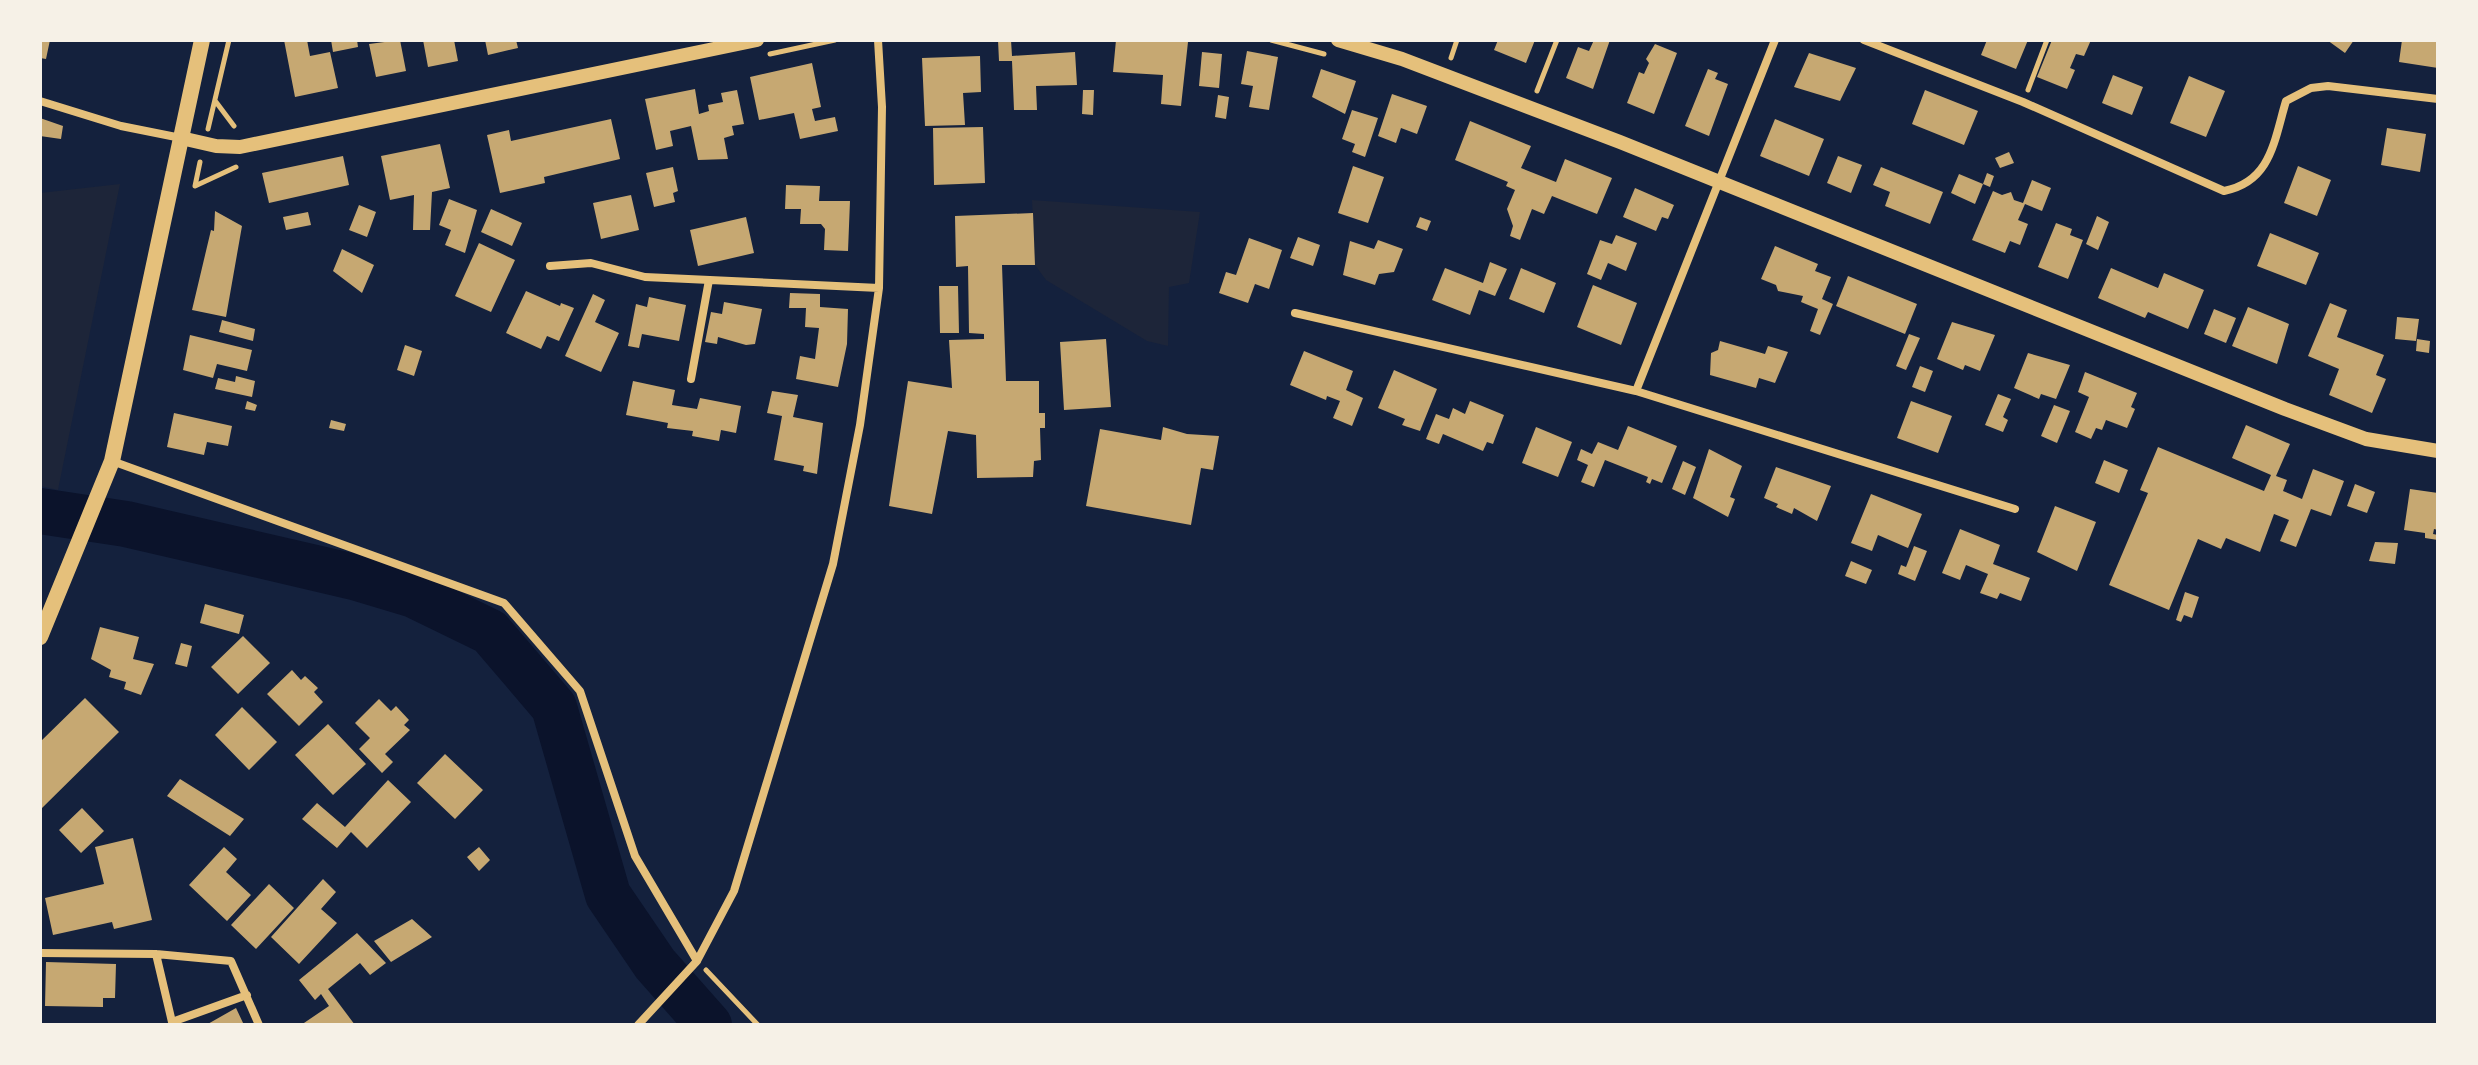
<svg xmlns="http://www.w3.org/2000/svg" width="2478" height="1065" viewBox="0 0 2478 1065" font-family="'Public Sans',sans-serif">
<rect width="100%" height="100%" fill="#14213d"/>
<!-- green -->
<path fill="#1d2539" d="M120,184L58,490L40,486V193Z
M1032,200L1200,212L1189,283L1169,287L1168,346L1147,341L1046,280L1035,265Z"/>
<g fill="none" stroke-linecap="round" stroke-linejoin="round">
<!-- river -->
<path stroke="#0b132b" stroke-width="46" d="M40,511L126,524L354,577L414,595L490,632L554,707L608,895L655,964L709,1025"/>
</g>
<!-- building -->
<path fill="#c6a872" d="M40,40H50L46,59L40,58Z
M284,40H307L310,56L330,52L338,88L295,97Z
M331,40H357L358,47L333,52Z
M400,40L406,71L376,77L369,44Z
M423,40H454L458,61L428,67Z
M485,40H516L518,48L488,55Z
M998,40H1011L1012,56L1075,52L1077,85L1036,86L1037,110H1014L1012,61H999Z
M1116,40L1188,42L1181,106L1161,104L1163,75L1113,72Z
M1498,40H1535L1526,63L1494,50Z
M1594,40H1610L1593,89L1566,78L1578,47L1589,51Z
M1987,40H2028L2016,69L1981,55Z
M2052,40H2091L2084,56L2076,54L2070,68L2075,70L2067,89L2037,77Z
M2327,40H2354L2345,53Z
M2402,40H2438V68L2399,62Z
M1655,44L1677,53L1654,114L1627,103L1639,72L1644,74L1649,63L1646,59Z
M1247,51L1278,57L1269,110L1249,107L1253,86L1241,84Z
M1202,52L1222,54L1219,88L1199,86Z
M1809,53L1856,68L1840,101L1794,87Z
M980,56L981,92L963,93L965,125L925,126L922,58Z
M812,63L821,107L812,109L815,121L835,117L838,131L800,139L794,113L759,120L750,77Z
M1321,69L1356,81L1345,114L1312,97Z
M1708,69L1718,73L1715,79L1728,84L1709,136L1685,126Z
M2113,75L2143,87L2132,115L2102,103Z
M2189,76L2225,91L2206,137L2170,123Z
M695,89L699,114L709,111L708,105L723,102L721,93L737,90L744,124L732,126L734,135L724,138L728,159L698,160L691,126L670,131L673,146L656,150L645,99Z
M1083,90H1094L1093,115L1082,114Z
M1925,90L1978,111L1964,145L1912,124Z
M1392,94L1427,106L1417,134L1401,128L1396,143L1378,136Z
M1218,95L1229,97L1226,119L1215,117Z
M1352,110L1378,118L1365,157L1352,152L1355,144L1342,139Z
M40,118L63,126L61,139L40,136Z
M611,119L620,159L544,177L545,183L500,193L487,135L509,130L511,141Z
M1775,119L1824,139L1809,176L1760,156Z
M1470,121L1531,146L1521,168L1556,182L1565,159L1612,178L1597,214L1552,196L1544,214L1532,209L1520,240L1510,236L1513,226L1507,209L1515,190L1506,186L1508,182L1455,160Z
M983,127L985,183L934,185L933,128Z
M2387,128L2426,134L2420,172L2381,165Z
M440,144L450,188L432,192L430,230H413L414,195L390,200L381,156Z
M2009,152L2014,163L2000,168L1995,158Z
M343,156L349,185L269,203L262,173Z
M1838,156L1862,165L1851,193L1827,183Z
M1353,166L1384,177L1368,223L1338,213Z
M2298,166L2331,180L2317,216L2284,203Z
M673,167L678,191L673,193L675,202L654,207L646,173Z
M1881,167L1943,192L1930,224L1885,206L1890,192L1873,185Z
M1987,173L1994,176L1990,187L1983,184Z
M1959,174L1983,184L1975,204L1951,193Z
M2032,180L2051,188L2042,211L2025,204L2018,220L2028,224L2020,245L2010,241L2005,253L1972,240L1993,191L2002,195L2011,192L2014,200L2023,203Z
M786,185L820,186L819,201H850L848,251L824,250L825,229L821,224H800L801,209H785Z
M1635,188L1674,205L1668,219L1662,217L1656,231L1623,217Z
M631,195L639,230L601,239L593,203Z
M449,199L477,210L465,253L445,245L451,230L439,225Z
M359,205L376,212L367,237L349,230Z
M491,209L522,223L512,246L481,232Z
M215,211L242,226L226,317L192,310L211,230L214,231Z
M308,212L311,225L286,230L283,217Z
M1033,213L1035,265H1002L1006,381H1039V413H1045V428H1040L1041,460L1034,461L1033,477L977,478L976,435L948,431L932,514L889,506L908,381L952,388L949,340L984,339V334L969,333L968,266L956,267L955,216Z
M2097,216L2109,222L2098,250L2086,244Z
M746,217L754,253L698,266L690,230Z
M1420,217L1431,221L1427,231L1416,227Z
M2056,223L2072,229L2070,235L2083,240L2068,279L2038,267Z
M2270,233L2319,253L2306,285L2257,266Z
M1616,235L1637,243L1626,271L1608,263L1601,280L1587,274L1600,240L1612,244Z
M1298,237L1320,245L1313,266L1290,258Z
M1249,238L1282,250L1269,289L1255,284L1248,303L1219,293L1226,272L1236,275Z
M1378,240L1403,249L1394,272L1379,274L1375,285L1343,275L1350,241L1374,249Z
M479,243L515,260L491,312L455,296Z
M1775,246L1818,264L1815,271L1831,277L1822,299L1833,304L1820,335L1810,331L1818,309L1801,302L1803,296L1778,291L1776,285L1761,279Z
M342,249L374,265L362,293L333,271Z
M1490,262L1507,269L1495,296L1479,290L1470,315L1432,300L1445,268L1483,283Z
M1521,268L1556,283L1544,313L1509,299Z
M2111,268L2158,288L2164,273L2204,290L2188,329L2148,312L2145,318L2098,298Z
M1848,276L1917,304L1905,334L1836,306Z
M1593,285L1637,303L1621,345L1577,327Z
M939,286H958L959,333H940Z
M526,291L560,306L561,303L574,308L559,341L547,336L541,349L506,333Z
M790,293L820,294V307L848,309L847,344L838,387L796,379L800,356L815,359L819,328L805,327L806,308H789Z
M593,294L605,300L595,322L619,333L601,372L565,356Z
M649,297L686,305L679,341L642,334L639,348L628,346L636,304L647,307Z
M724,302L762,309L755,344L746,345L718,337L717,344L705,342L711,312L722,314Z
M2330,303L2347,310L2337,337L2384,355L2376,375L2386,379L2372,413L2329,395L2339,369L2308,356Z
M2248,307L2289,324L2277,364L2232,346Z
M2214,309L2236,318L2226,343L2204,334Z
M2397,317L2419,319L2416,341L2395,339Z
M222,320L255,329L253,341L219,332Z
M1952,322L1995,335L1980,371L1965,365L1963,370L1937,359Z
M1909,334L1920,338L1906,370L1896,366Z
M190,335L252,350L247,371L217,364L213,378L183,370Z
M1106,339L1111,407L1064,410L1060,342Z
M2417,339L2430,341L2429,353L2416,351Z
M1720,341L1765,354L1768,346L1788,352L1775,383L1759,378L1756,388L1710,375L1711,353L1718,350Z
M405,345L422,351L414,376L397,370Z
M1304,351L1353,371L1346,390L1363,398L1352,426L1333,418L1340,401L1327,396L1326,400L1290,385Z
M2028,353L2070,365L2056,399L2041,394L2039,399L2014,388Z
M1920,366L1933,371L1925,392L1912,387Z
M1394,370L1437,389L1420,431L1402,425L1405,419L1378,408Z
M2085,372L2137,393L2131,407L2135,409L2127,428L2106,420L2102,430L2096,428L2091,439L2075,432L2089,397L2078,392Z
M236,376L255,381L252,397L215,389L218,378L235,382Z
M633,381L675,390L672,405L697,409L700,398L741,406L736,433L721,430L719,441L692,436L693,431L667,428L668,423L626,415Z
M772,391L798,395L793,417L823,423L817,474L803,471L804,466L774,460L782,416L767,413Z
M1998,394L2011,399L2003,417L2008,420L2003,432L1985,425Z
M247,401L257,405L255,411L245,409Z
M1470,401L1504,415L1493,444L1487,442L1483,451L1443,434L1439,444L1426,439L1436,414L1449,419L1453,408L1465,414Z
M1911,401L1952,416L1938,453L1897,438Z
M2054,405L2070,411L2057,443L2041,436Z
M174,413L232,426L228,446L207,442L204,455L167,447Z
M331,420L346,424L344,431L329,428Z
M2246,425L2290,444L2276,476L2287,480L2283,491L2302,499L2313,469L2344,481L2331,516L2311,509L2296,547L2280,541L2289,520L2274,514L2260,552L2226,538L2221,549L2198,539L2169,610L2109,585L2148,493L2140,490L2158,447L2264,491L2271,475L2232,458Z
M1628,426L1677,446L1662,483L1652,479L1650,484L1646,482L1648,477L1605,460L1594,487L1581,482L1588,465L1577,460L1581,449L1592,454L1598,442L1618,450Z
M1163,427L1187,434L1219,436L1213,470L1201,468L1191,525L1086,506L1100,429L1161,440Z
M1536,427L1572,442L1558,477L1522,463Z
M1709,449L1742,466L1730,497L1735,499L1728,517L1693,498Z
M2104,460L2128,470L2119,493L2095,483Z
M1683,461L1696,467L1685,495L1672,489Z
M1776,467L1831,486L1817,521L1794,508L1792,514L1776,507L1778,504L1764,498Z
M2355,484L2375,492L2367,513L2347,506Z
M2410,489L2438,493V530L2434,529L2433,534L2438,535V540L2425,538V533L2404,530Z
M1871,494L1922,514L1908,548L1878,535L1872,551L1851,543Z
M2055,506L2096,522L2077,571L2037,552Z
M1960,529L2000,545L1993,564L2030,578L2021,601L2000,593L1997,599L1980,593L1988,574L1966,565L1960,580L1942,573Z
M2375,542L2398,543L2395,564L2369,561Z
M1914,546L1927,551L1915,581L1898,574L1901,565L1906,567Z
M1851,561L1872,570L1866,584L1845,576Z
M2185,592L2199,597L2192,618L2184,615L2181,622L2176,620Z
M205,604L244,615L239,634L200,623Z
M100,627L139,637L133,659L154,664L141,695L124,689L126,682L109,677L111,670L91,659Z
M243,636L270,663L238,694L211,667Z
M181,643L192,646L187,667L175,664Z
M292,670L301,680L305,676L318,688L314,692L323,702L299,726L267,694Z
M85,698L119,732L40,810V742Z
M379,699L391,711L396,706L409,720L404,725L410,730L385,754L393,762L382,773L359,749L370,738L355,723Z
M242,707L277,742L249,770L215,735Z
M328,724L366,764L333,795L295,755Z
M445,754L483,790L455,819L417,783Z
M180,779L244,819L230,836L167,796Z
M388,780L411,802L367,848L351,832L337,848L302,819L317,803L345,827Z
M82,808L104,831L81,853L59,830Z
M133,838L152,920L114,929L112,922L53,935L45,898L104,884L95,847Z
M224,847L237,859L226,872L251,895L227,921L189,885Z
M479,847L490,860L479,871L467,857Z
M323,879L336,892L321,909L337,923L299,964L271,937Z
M269,884L294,908L256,949L231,925Z
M412,919L432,937L391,962L374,941Z
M357,933L386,963L370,975L360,963L328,989L355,1025H301L329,1006L321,994L315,1000L299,980Z
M46,962L116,964L115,998H103V1007L45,1006Z
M236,1008L244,1025H206Z"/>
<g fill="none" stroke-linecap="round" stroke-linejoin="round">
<!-- path -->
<path stroke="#e5c07b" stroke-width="5" d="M1271,40L1324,54
M770,54L835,40
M1451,58L1457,40
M2028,90L2047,40
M1537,91L1557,40
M216,102L234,126
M208,129L229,40
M200,162L195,186L236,167
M706,970L758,1025"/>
<!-- minor -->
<path stroke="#e5c07b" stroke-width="8" d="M1864,40L2023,102L2224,191C2271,182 2274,141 2286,101L2311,88L2328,86L2438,99
M40,101L121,126L181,138
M550,266L591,263L645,277L879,288
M1295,313L1636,391L2015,509
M691,379L709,280
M1636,391L1775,40
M112,461L504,603L580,691L635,856L697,961
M40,953L156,954L231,961L259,1025
M156,954L172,1022L247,995
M638,1025L697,961L734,891L833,564L860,425L879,288L882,107L878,40"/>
<!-- tertiary -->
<path stroke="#e5c07b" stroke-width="14" d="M1338,40L1402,59L1620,142L2285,409L2366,439L2438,451
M181,138L216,146L240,147L757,40"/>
<!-- secondary -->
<path stroke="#e5c07b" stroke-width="16" d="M40,637L112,461L202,40"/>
</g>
<!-- border -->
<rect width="2478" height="1065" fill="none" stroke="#f6f1e7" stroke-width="84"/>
</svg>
